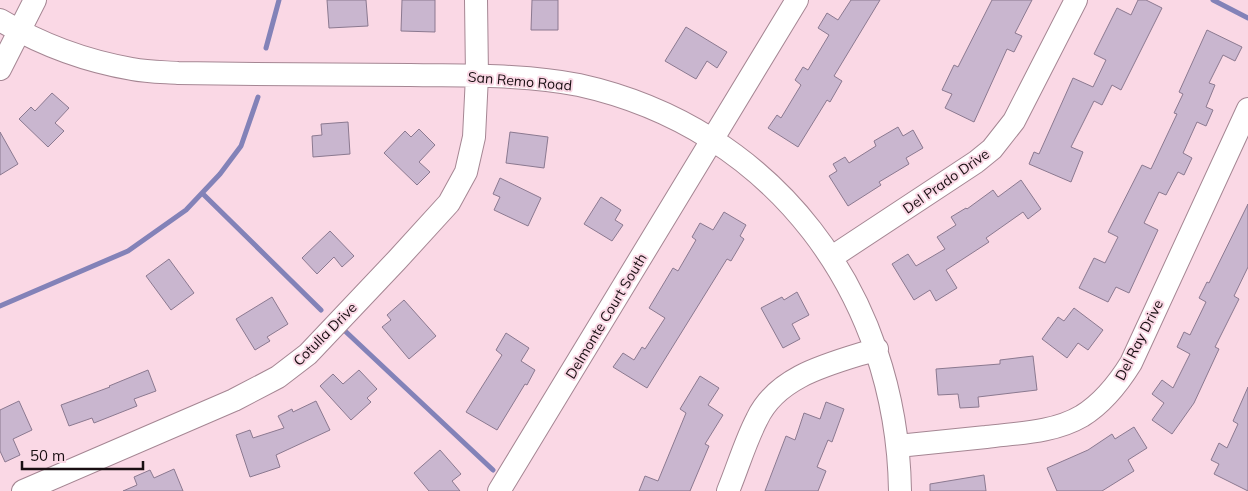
<svg xmlns="http://www.w3.org/2000/svg" width="1248" height="491" viewBox="0 0 1248 491" font-family="Mulish,sans-serif">
<rect width="100%" height="100%" fill="#fad8e5"/>
<g fill="none" stroke-linecap="round" stroke-linejoin="round">
<!-- stream -->
<path stroke="#8382b8" stroke-width="5" d="M1213,0L1248,18
M266,48L279,0
M202,193L321,310
M0,306L128,251L186,210L220,174L241,146L258,97
M344,330L493,470"/>
</g>
<!-- building -->
<path fill="#c9b6cf" stroke="#8b7990" d="M327,0H366L368,26L329,28Z
M402,0H435V32L401,31Z
M532,0H558V30H531Z
M851,0H880L834,76L842,81L830,102L827,100L798,147L768,128L777,115L781,118L801,85L795,80L803,67L808,70L829,35L818,28L827,13L838,20Z
M992,0H1032L1015,33L1022,36L1014,52L1007,49L974,122L945,108L952,94L942,90L954,65L958,67Z
M1138,0H1146L1162,8L1121,90L1112,85L1102,105L1094,101L1071,147L1083,152L1071,182L1029,164L1034,152L1039,154L1073,78L1093,87L1106,60L1094,54L1117,8L1131,15Z
M686,27L727,52L717,68L707,61L696,79L665,61Z
M1207,30L1242,47L1235,61L1223,55L1209,83L1215,85L1206,107L1213,110L1206,126L1197,122L1183,153L1192,158L1184,175L1178,172L1166,195L1159,192L1144,223L1158,230L1129,293L1116,287L1108,302L1079,288L1094,258L1105,263L1118,237L1108,232L1142,165L1151,169L1177,114L1174,113L1183,94L1179,92Z
M52,93L69,108L55,123L64,131L48,147L19,119L31,107L35,111Z
M348,122L350,154L313,157L312,136L322,135L321,124Z
M898,127L903,136L913,130L923,148L906,158L909,164L879,182L881,185L848,206L829,176L837,171L833,164L845,157L849,163L876,146L874,141Z
M419,129L435,145L419,162L430,172L417,185L384,153L405,131L411,137Z
M0,132L18,164L0,175Z
M510,132L548,137L544,168L506,163Z
M500,178L541,198L528,226L494,210L500,197L493,194Z
M1021,180L1041,209L1028,219L1023,212L986,238L989,242L946,270L957,288L936,301L930,290L914,300L892,264L908,254L916,266L945,249L937,237L956,225L951,217L966,208L967,209L993,190L998,197Z
M601,197L621,210L615,220L623,225L612,241L584,224Z
M1248,204V267L1234,296L1239,299L1215,347L1219,349L1194,403L1172,434L1152,420L1164,403L1152,394L1162,380L1173,388L1190,354L1177,347L1184,332L1190,335L1206,302L1199,298L1207,282L1209,283Z
M724,212L746,225L740,236L744,239L731,261L727,259L647,388L613,367L623,353L634,360L642,347L645,349L665,318L649,308L673,268L678,271L696,240L692,237L700,223L713,230Z
M330,231L354,256L342,267L334,257L317,274L302,258Z
M169,259L194,293L171,310L146,276Z
M797,292L809,315L792,324L800,339L783,348L761,308L782,297L784,300Z
M272,297L288,324L267,337L270,341L255,350L236,319Z
M404,300L436,336L409,359L382,327L391,320L387,315Z
M1074,308L1103,330L1088,350L1078,343L1067,358L1042,339L1058,317L1064,321Z
M506,333L529,348L521,361L535,370L527,385L525,384L497,430L466,412L502,355L496,350Z
M1033,356L1037,390L978,397L979,407L960,408L958,394L938,395L936,369L1000,364V360Z
M148,370L156,391L134,399L137,406L94,423L92,418L69,426L61,405L110,387L109,386Z
M359,370L377,389L367,398L371,402L351,420L320,386L333,374L343,384Z
M700,376L719,388L708,405L723,415L705,444L709,446L690,491H639L645,476L658,481L686,413L680,409Z
M1248,387V491L1214,474L1219,464L1211,460L1219,443L1227,448L1238,424L1233,421Z
M19,401L32,430L13,439L20,455L5,462L0,451V410Z
M316,401L330,430L276,455L280,467L250,477L236,435L250,430L253,438L284,428L278,416L292,409L293,412Z
M826,402L844,409L832,442L828,440L817,467L826,471L818,491H765L786,436L795,440L804,413L820,419Z
M1134,427L1147,448L1128,460L1134,471L1102,491H1057L1047,468L1088,450L1112,434L1115,439Z
M440,450L461,474L452,481L460,491H429L414,473Z
M174,469L183,491H123L137,485L134,477L150,470L154,478Z
M984,475L986,491H930V484Z"/>
<g fill="none" stroke-linecap="round" stroke-linejoin="round">
<!-- minor casing -->
<g stroke="#a58693" stroke-width="24">
<path id="minor" d="M0,20C40,44 86,61 132,69C147,72 163,72 178,73C255,74 333,75 410,75C466,76 524,74 579,85C774,128 897,294 900,491
M0,69L35,0
M832,257L976,162L992,149L1014,121L1076,0
M898,446C927,443 956,440 986,437C1017,433 1053,433 1082,416C1103,403 1118,384 1131,363L1248,109
M23,491L234,400L278,377L308,354L397,260L449,203L466,172L474,137L477,76L476,0
M499,491L797,0
M728,491C738,467 745,442 757,419C778,374 834,363 877,349"/>
</g>
<!-- minor -->
<use href="#minor" stroke="#fff" stroke-width="22"/>
</g>
<g text-anchor="middle" stroke-width="4" stroke-linejoin="round" paint-order="stroke">
<!-- street labels -->
<g font-size="14" fill="#190e12" stroke="#fad8e5">
<text transform="translate(520 81) rotate(5)" y="5">San Remo Road</text>
<text transform="translate(946 181) rotate(-35)" y="5">Del Prado Drive</text>
<text transform="translate(606 316) rotate(-59)" y="5">Delmonte Court South</text>
<text transform="translate(325 334) rotate(-45)" y="5">Cotulla Drive</text>
<text transform="translate(1139 340) rotate(-63)" y="5">Del Ray Drive</text>
</g>
</g>
<!-- scale -->
<path d="M22 461v8h121v-8" fill="none" stroke="#190e12" stroke-width="2.5"/>
<text x="30" y="461" font-size="15" fill="#190e12" stroke="#fad8e5" stroke-width="4" paint-order="stroke">50 m</text>
</svg>
